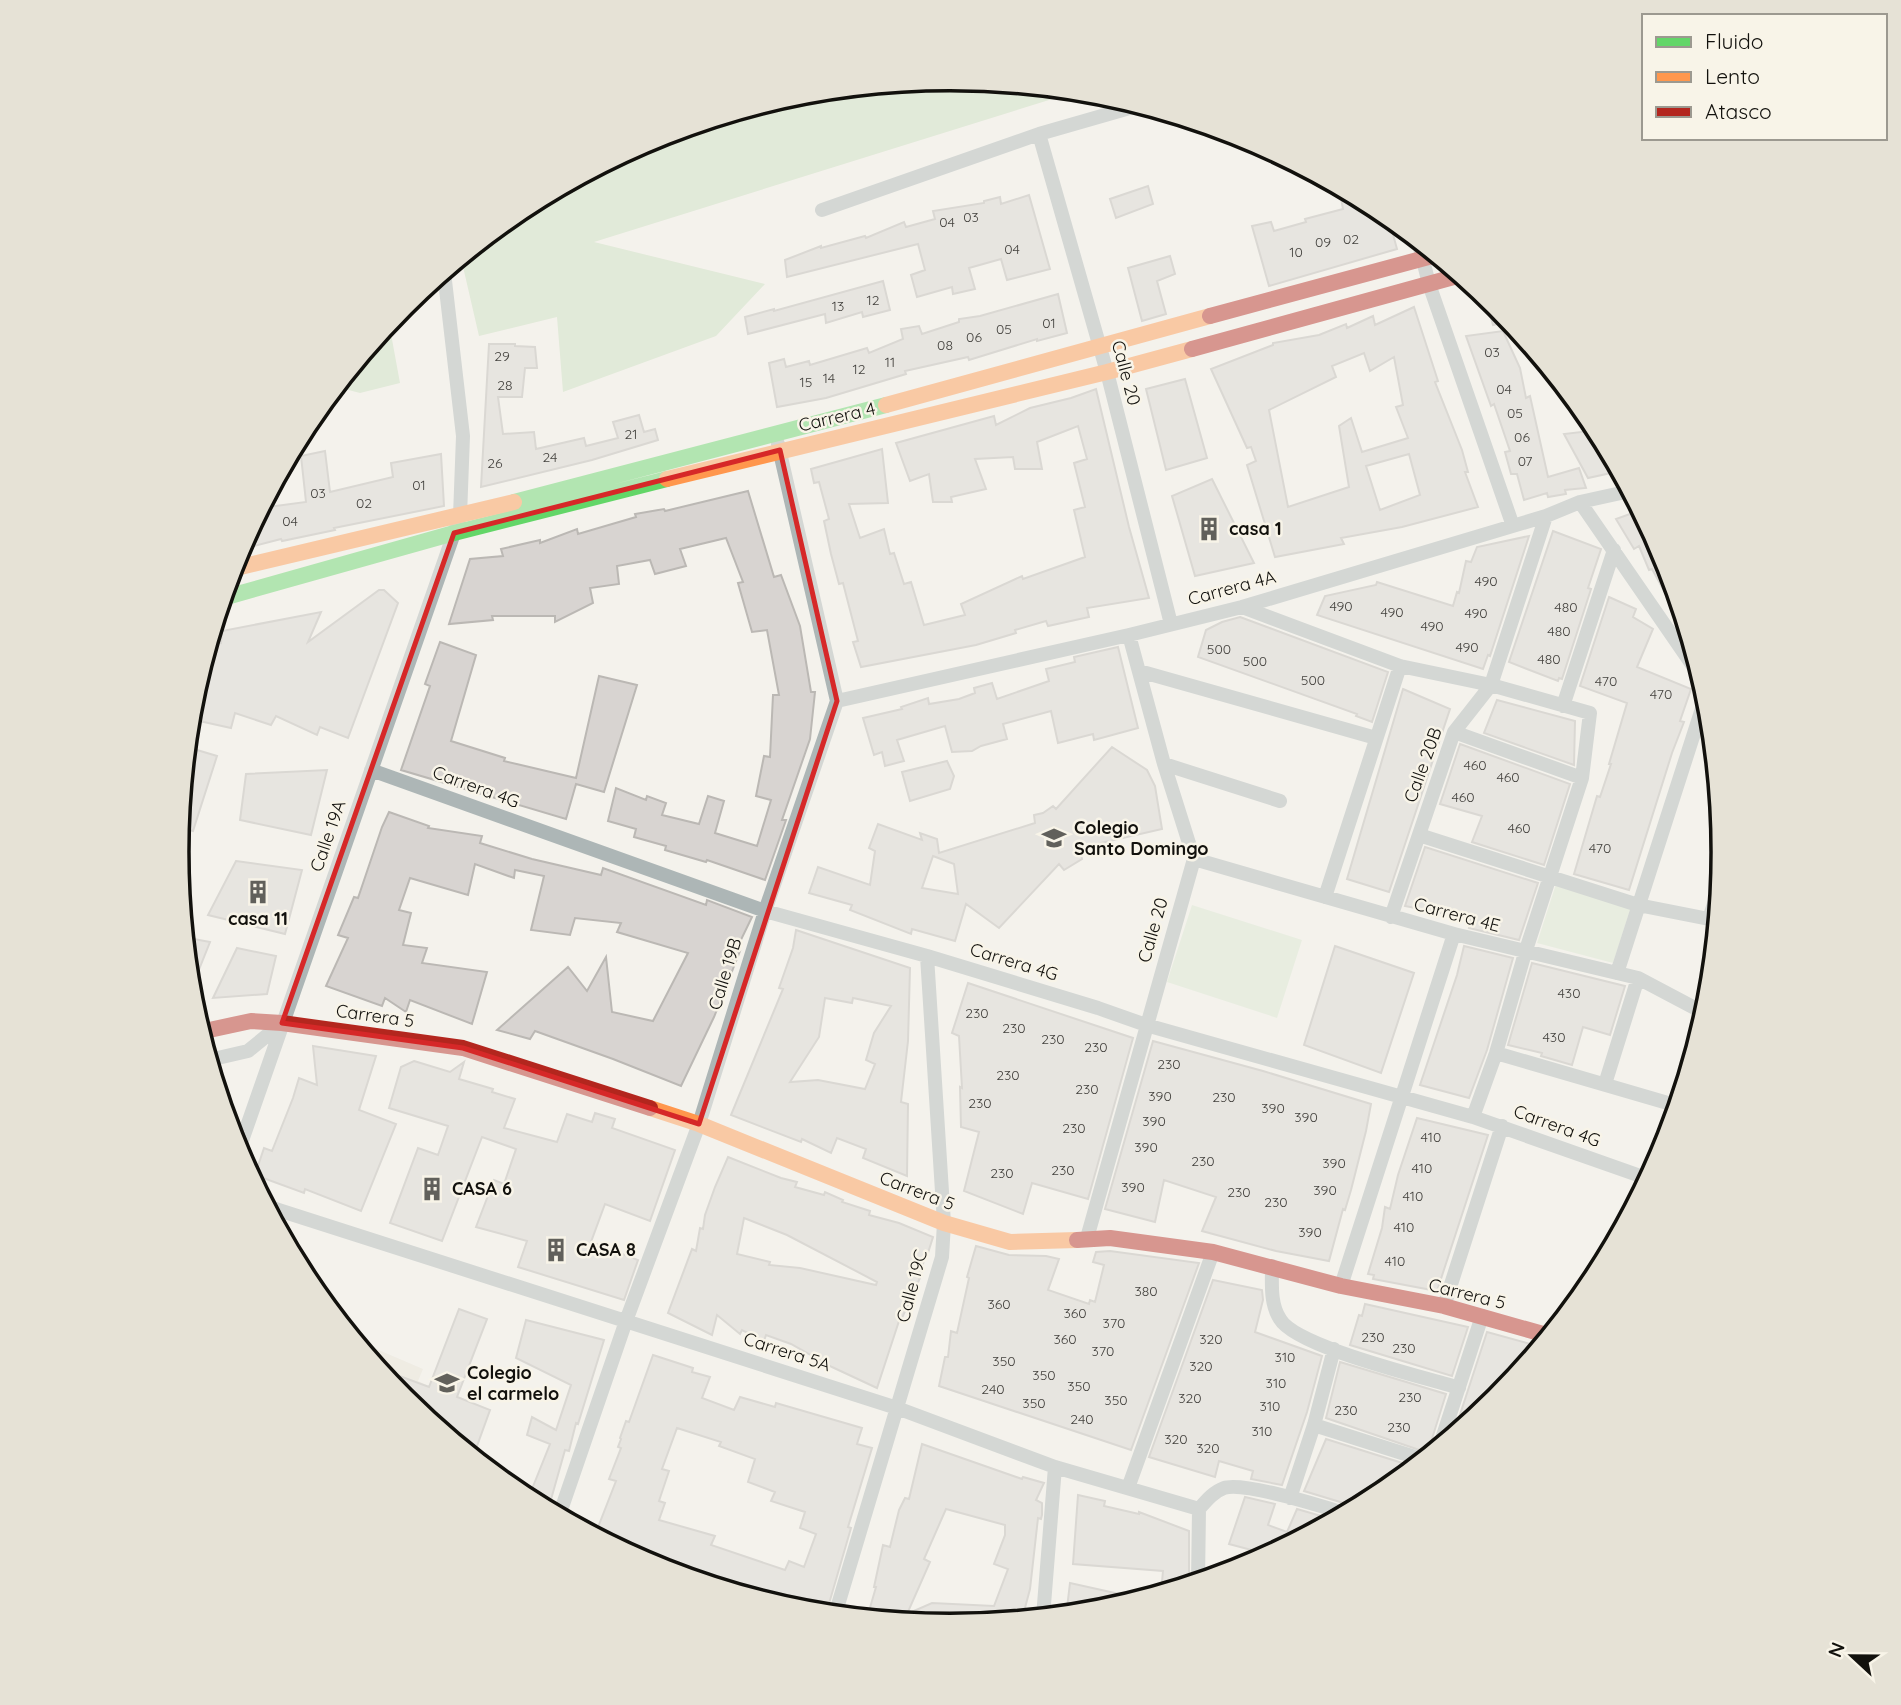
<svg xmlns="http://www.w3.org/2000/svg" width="1901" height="1705" viewBox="0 0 1901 1705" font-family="Quicksand,sans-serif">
<rect width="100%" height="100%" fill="#f4f2ec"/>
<!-- built -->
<path fill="#e8e4d8" d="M459,1309L487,1319L458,1396L490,1410L473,1457L403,1399L353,1339L423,1369L418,1381L429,1386Z"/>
<!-- green -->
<path fill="#dae7d1" d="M1556,884L1631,907L1613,963L1537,943Z
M1192,905L1302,940L1277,1018L1167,982Z"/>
<!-- forest -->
<path fill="#cbdfc0" d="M951,79L1078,91L594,242L765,284L716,336L563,392L557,317L479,336L461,258L521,209L655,138L800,94Z
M389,323L400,383L360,393L337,387Z"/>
<!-- building -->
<path fill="#d8d4d1" stroke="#bbb8b4" stroke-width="2" fill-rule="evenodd" d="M1148,186L1153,204L1116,218L1110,199Z
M1339,187L1388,216L1397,249L1269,286L1252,226L1271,222L1274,231L1306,222L1305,219L1343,209Z
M1029,195L1050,269L1007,280L1001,259L969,268L975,289L953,294L952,287L917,297L911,275L925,270L918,244L787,277L785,260L821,246V248L865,236L866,238L904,222L906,227L935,219L933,211L984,203V201L1000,197L1001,204Z
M1170,256L1175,274L1157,281L1166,314L1142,321L1128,268Z
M883,281L890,310L863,317L862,312L826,323L825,314L748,334L745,317L774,309V311Z
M1058,294L1067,333L1037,341V339L969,360L968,357L905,371L906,374L826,398L777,407L769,363L784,359L786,367L809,361L810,365L867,348L869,353L903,339L901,329L919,326L922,334L959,322V319L980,316Z
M1485,295L1498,306L1510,321L1493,325Z
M1414,307L1438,381L1435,382L1462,450L1468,472H1465L1478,507L1402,527L1341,538L1344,544L1275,557L1247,465L1256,461L1251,447L1247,448L1211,369L1273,345V343L1319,335L1346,324L1347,328L1373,316L1375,325ZM1364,353L1370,371L1394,357L1403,405L1396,407L1408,438L1362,452L1351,418L1339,426L1349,487L1288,507L1269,410L1336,377L1332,366ZM1409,454L1420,495L1380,510L1366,466Z
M1503,331L1520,368L1526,398L1530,396L1548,477L1579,468L1586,488L1565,490L1566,494L1548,497L1547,493L1524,500L1517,474H1511L1505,452L1510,451L1494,404L1491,406L1466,336Z
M489,344H515V346L535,347L537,368H525L522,397H498L503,434L534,432L536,449L584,438L586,446L618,438L613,422L639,415L644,432L655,429L658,440L592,460L481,487Z
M1185,379L1207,458L1166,470L1146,389Z
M1096,389L1129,527L1149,598L1087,608L1089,617L1048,626L1046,621L1015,630L1016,633L976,645L861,667L853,642L858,641L843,583L839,584L831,554L824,521L829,519L819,482L814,483L811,469L882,449L888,503L849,504L860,538L884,529L890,554L894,553L904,584L911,582L924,625L965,615L961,604L1022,576L1023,579L1085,557L1074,510L1085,507L1074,463L1087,459L1078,426L1037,442L1042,469H1015L1013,457L975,459L986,489L951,497L952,502H933L929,474L910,481L896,443L994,416L996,425L1030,408L1071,398Z
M1598,430L1620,471L1588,478L1564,434Z
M325,451L330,492L393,477L391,463L441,454L444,506L334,528L335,530L282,541L281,539L239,550L261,508L306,502L301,456Z
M1212,479L1254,563L1195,576L1172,496Z
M748,491L774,577L781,575L800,626L811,692H815L810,739L782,820H786L765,880L707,860L706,862L665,850L666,846L634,837L636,829L608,821L616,788L646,800L647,796L666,803L662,815L699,824L708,796L724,801L715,833L757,846L771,800L756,796L764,756L770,757L773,695H779L767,630L752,632L738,583L743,582L726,538L680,549L686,566L655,574L650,560L617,566L619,584L590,588L593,603L555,622V616H492L493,620L449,624L470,559L503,556L501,549L540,540V543L577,529L578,534L636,517L635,514L664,509L665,511Z
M1641,510L1666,557L1680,606L1674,609L1652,569L1649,570L1639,546L1634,549L1616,519Z
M1553,531L1601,549L1588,588L1591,589L1562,679L1559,678L1558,681L1509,662Z
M1529,536L1490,656L1488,655L1483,669L1317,615L1325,596L1376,585L1377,582L1453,606L1457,592L1459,593L1466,561L1471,562L1477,547Z
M379,590H384L398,603L348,738L320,727L317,735L276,716L271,725L235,713L231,728L190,719L192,701L210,641L221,643L222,631L321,612L308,642Z
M1609,597L1636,609L1633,617L1653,629L1637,667L1691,689L1680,721L1684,722L1672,753L1629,890L1574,874L1597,796L1600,797L1611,764H1609L1627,703L1580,686Z
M1240,617L1388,672L1372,722L1356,716L1357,714L1198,657L1206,630L1222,622Z
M440,642L476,655L451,741L505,758L504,761L576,778L599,676L637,685L604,792L576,784L566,819L401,770L430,686L425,684Z
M1118,647L1138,728L1094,740L1093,734L1058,743L1051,711L1003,724L1007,739L981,746L972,751L952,752L945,726L897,740L904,761L885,766L882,752L874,755L863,718L902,709L901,707L928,698L929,704L959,699L975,693L974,688L992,683L997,699L1049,681L1046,669L1075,662L1074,657Z
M1403,689L1450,709L1389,892L1347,879Z
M1497,700L1575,721L1574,765L1484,733Z
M1460,744L1570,784L1544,865L1472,842L1482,816L1440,804Z
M187,747L217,756L193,831L179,827Z
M1112,747L1147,770L1155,786L1162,829L1079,848L1082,859L1064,870L1059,864L999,928L966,904L955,941L912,929L911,934L850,910L852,905L809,893L818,867L870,885L875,851L869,848L878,824L922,840L920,833L937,839L939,853L1035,823L1034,815L1043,813L1053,806L1056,809ZM933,856L954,864L958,894L922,888Z
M947,761L954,776L950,789L910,801L902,772Z
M327,770L311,835L240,820L246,774Z
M389,812L429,826L428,828L482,836L480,843L532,859L601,875L603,868L706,905L707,900L752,917L736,950L740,951L714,1017L681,1086L613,1059L535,1031L530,1039L497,1030L568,967L587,991L606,957L612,1012L653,1021L688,953L617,932L621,923L575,918L570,935L531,930L544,876L515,870L514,878L475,864L468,895L410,878L399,910L411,913L403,945L427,948L422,963L487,972L472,1024L410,1000L406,1012L385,998L382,1006L326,986L348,938L338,935L354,897L358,898L382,827Z
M1425,847L1538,883L1519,940L1469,928L1471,919L1405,906Z
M236,861L302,870L285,934L208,915Z
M796,930L910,968L908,1041L901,1102L908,1104L907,1176L863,1158L866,1149L837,1138L831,1153L802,1139L801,1142L731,1115L783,989L779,988L793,948ZM825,998L852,1003L853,998L891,1006L874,1033L866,1060L875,1064L865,1089L818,1080L790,1082L819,1037Z
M194,939L210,942L190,992L187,956Z
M1335,946L1414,973L1381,1073L1304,1045Z
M1464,946L1513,958L1487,1050L1469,1098L1420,1085L1457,975Z
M237,948L276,956L267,994L213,998Z
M1532,963L1625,986L1610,1035L1583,1027L1572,1065L1541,1056L1542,1053L1508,1045Z
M968,983L1133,1038L1088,1199L1032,1183L1023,1214L964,1191L979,1132L961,1127L960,1087L962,1088L959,1036L952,1033Z
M1153,1041L1263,1071L1371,1104L1366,1131L1351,1190L1345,1210L1343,1209L1329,1261L1276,1251L1202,1231L1216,1197L1164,1180L1155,1222L1105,1209Z
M313,1046L376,1056L359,1110L396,1124L361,1211L305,1189L304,1193L255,1175L264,1148L272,1151L293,1098L299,1078L317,1085Z
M414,1061L450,1072L464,1062L459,1079L493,1089L492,1092L515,1099L504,1128L557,1142L567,1114L592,1122L595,1113L615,1119L612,1128L675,1150L650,1221L605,1204L591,1242L638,1260L624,1300L518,1267L527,1241L476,1227L494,1180L504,1184L516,1149L482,1137L442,1241L390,1223L418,1148L438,1155L448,1126L389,1108L401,1067Z
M1417,1118L1488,1135L1437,1291L1373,1279L1374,1275L1368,1274L1382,1228L1385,1207L1390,1209L1398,1175Z
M728,1157L781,1178L797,1182L795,1187L824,1195L825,1192L843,1200L842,1202L870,1211L869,1215L899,1223L933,1237L927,1256L925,1255L920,1278L902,1318H900L877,1388L832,1367L791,1344L766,1335L764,1341L742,1330L740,1334L717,1315L712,1335L668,1313L692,1249L696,1251L700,1228L703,1229L705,1215L715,1187ZM744,1218L787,1235L877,1282L876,1285L800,1268L769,1265L770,1262L737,1254Z
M976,1246L1009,1255L1046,1256L1059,1259L1048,1290L1089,1304L1090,1300L1095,1302L1104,1265L1093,1262L1096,1252L1110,1251L1199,1263L1131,1450L939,1386L945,1357H948L951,1331L957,1333L969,1278L967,1277Z
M1213,1280L1262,1290L1263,1300L1255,1332L1322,1356L1307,1412L1282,1485L1251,1479L1253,1471L1219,1461L1215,1477L1149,1457Z
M1365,1304L1468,1327L1452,1376L1350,1345L1359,1315L1362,1316Z
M459,1309L487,1319L457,1397L490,1410L473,1457L403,1399L378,1368L429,1387Z
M526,1320L604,1340L578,1424L576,1423L569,1451L565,1450L548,1510L528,1499L550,1444L527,1435L532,1417L556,1430L571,1385L516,1358Z
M1487,1332L1534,1345L1528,1363L1497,1400L1453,1436Z
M653,1355L693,1368L692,1372L710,1377L702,1398L734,1410L740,1397L775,1407L776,1403L862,1428L857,1444L872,1448L848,1527L851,1528L826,1614L808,1612L809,1610L754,1593L752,1597L654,1567L595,1535L616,1481L609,1479L621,1448L618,1447L621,1439L620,1438L626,1421L629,1422ZM677,1428L721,1442L719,1446L755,1459L748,1482L775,1492L771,1501L805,1512L800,1528L816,1534L804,1567L789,1561L785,1570L711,1545L715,1536L659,1520L665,1503L659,1501L669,1471L662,1469Z
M1340,1362L1446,1394L1430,1445L1431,1454L1326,1418Z
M1326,1439L1415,1467L1380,1496L1355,1509L1350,1505L1304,1491Z
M922,1444L1022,1479L1023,1477L1044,1483L1036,1500L1042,1503V1515L1041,1519L1038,1518L1030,1589L1022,1619L950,1626L867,1618L876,1587H874L883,1545L890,1547L899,1510L905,1498L909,1499ZM946,1509L1005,1525V1535L994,1564L1008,1569L994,1606L932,1603L907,1614L930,1562L924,1559Z
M1078,1495L1105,1501L1104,1506L1139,1514V1512L1189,1531V1585L1161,1593L1163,1571L1073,1564Z
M1245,1497L1275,1504L1268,1525L1287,1532L1297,1509L1335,1520L1270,1555L1229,1544Z
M1070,1583L1124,1595L1120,1606L1101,1611L1083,1613L1067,1608Z"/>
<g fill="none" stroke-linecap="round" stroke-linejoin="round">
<!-- street -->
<path stroke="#adb6b6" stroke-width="14" d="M1039,134L1107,372L1171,624
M822,210L1039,134L1140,105
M1418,240L1429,284L1513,526
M1580,502L1702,679
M1242,607L1400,666L1491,685L1590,713L1582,778L1525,953L1496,1053L1473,1117
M1139,671L1376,738
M837,701L1129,635L1242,607L1546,516L1580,502L1630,491
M1563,706L1614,550
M1454,732L1582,778
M1164,764L1280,801
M371,770L765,911L927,956L1098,1008L1146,1025L1473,1117L1649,1179
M1419,835L1638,905L1709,919L1717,925
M1194,859L1454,934L1638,978L1706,1014
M1325,897L1400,666
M1391,917L1454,732L1491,685L1546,516
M1709,919L1722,880
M1617,973L1707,693
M1496,1053L1678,1106
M209,1060L248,1051L281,1024
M1605,1084L1638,978
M238,1152L460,516L463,436L444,272
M266,1206L897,1408L1055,1467L1199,1509
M1087,1238L1194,859L1164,764L1129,635
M1272,1266C1272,1284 1270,1304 1280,1319C1296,1347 1424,1377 1459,1388
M1341,1286L1454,934
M1444,1306L1502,1126
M1314,1425L1424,1460
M1439,1448L1482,1316
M1128,1488L1213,1252
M1290,1498L1314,1425L1334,1349
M1199,1509C1206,1501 1213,1492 1224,1488C1243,1481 1324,1507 1347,1514
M559,1516L626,1321L699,1124L765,911L837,701L778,444
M1198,1582L1199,1509
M835,1615L942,1257L944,1223L927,956
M1043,1617L1055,1467"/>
<!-- fast -->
<path stroke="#63d668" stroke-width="16" d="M514,502L886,405
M223,598L454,533L667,479"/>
<!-- slow -->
<path stroke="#ff974d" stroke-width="16" d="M886,405L1210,316
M667,479L1107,372L1192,349
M232,569L514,502
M650,1108L699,1124L944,1223L1010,1242L1077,1240"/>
<!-- jam -->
<path stroke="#b3261e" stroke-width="16" d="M1210,316L1436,255
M1192,349L1461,275
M200,1032L251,1021L282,1023L463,1048L650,1108
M1077,1240L1110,1238L1213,1252L1341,1286L1444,1306L1550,1336"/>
</g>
<!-- marked area -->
<path d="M0 0H1901V1705H0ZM780,450L837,701L699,1124L463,1048L282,1023L454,533Z" fill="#f4f2ec" fill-opacity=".55" fill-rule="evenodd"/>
<path fill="none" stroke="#d62828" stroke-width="5" stroke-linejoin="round" d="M780,450L837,701L699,1124L463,1048L282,1023L454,533Z"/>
<!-- icons -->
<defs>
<g id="building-bare" transform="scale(1.89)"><path d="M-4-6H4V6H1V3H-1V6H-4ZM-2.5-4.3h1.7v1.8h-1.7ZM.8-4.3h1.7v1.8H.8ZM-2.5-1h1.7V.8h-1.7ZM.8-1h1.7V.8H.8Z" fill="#61605b" stroke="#f8f4e8" stroke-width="2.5" paint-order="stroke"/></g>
<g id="school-bare" transform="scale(1.89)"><path d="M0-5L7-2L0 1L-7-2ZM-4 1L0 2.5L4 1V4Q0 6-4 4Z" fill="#61605b" stroke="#f8f4e8" stroke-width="2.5" paint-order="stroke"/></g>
</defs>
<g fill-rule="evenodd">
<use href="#building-bare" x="1209" y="529"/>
<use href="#school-bare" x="1054" y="838"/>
<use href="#building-bare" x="258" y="892"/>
<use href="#building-bare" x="432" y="1189"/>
<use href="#building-bare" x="556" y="1250"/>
<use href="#school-bare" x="447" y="1383"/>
</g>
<g text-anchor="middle" stroke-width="5" stroke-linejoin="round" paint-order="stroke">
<!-- number labels -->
<g font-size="14" fill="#44423e">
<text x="971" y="222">03</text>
<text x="947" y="227">04</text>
<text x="1351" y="244">02</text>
<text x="1323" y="247">09</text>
<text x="1012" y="254">04</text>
<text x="1296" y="257">10</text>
<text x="873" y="305">12</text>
<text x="838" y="311">13</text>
<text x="1049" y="328">01</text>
<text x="1004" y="334">05</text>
<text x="974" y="342">06</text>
<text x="945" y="350">08</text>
<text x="1492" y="357">03</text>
<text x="502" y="361">29</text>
<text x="890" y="367">11</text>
<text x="859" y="374">12</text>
<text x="829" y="383">14</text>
<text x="806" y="387">15</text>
<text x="505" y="390">28</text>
<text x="1504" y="394">04</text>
<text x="1515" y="418">05</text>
<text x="631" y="439">21</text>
<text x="1522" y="442">06</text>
<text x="550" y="462">24</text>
<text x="1525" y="466">07</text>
<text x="495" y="468">26</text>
<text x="419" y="490">01</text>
<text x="318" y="498">03</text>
<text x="364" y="508">02</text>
<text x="290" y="526">04</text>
<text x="1486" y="586">490</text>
<text x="1341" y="611">490</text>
<text x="1566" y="612">480</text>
<text x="1392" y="617">490</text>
<text x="1476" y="618">490</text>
<text x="1432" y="631">490</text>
<text x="1559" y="636">480</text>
<text x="1467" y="652">490</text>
<text x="1219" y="654">500</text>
<text x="1549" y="664">480</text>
<text x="1255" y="666">500</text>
<text x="1313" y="685">500</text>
<text x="1606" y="686">470</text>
<text x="1661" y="699">470</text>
<text x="1475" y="770">460</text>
<text x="1508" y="782">460</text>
<text x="1463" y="802">460</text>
<text x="1519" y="833">460</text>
<text x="1600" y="853">470</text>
<text x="1569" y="998">430</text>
<text x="977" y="1018">230</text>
<text x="1014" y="1033">230</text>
<text x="1554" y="1042">430</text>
<text x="1053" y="1044">230</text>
<text x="1096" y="1052">230</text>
<text x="1169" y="1069">230</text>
<text x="1008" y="1080">230</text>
<text x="1087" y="1094">230</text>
<text x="1160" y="1101">390</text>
<text x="1224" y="1102">230</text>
<text x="980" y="1108">230</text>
<text x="1273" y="1113">390</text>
<text x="1306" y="1122">390</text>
<text x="1154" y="1126">390</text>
<text x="1074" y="1133">230</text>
<text x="1431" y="1142">410</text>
<text x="1146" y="1152">390</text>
<text x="1203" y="1166">230</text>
<text x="1334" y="1168">390</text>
<text x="1422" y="1173">410</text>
<text x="1063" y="1175">230</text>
<text x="1002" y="1178">230</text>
<text x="1133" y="1192">390</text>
<text x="1325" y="1195">390</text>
<text x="1239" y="1197">230</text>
<text x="1413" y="1201">410</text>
<text x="1276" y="1207">230</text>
<text x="1404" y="1232">410</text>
<text x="1310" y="1237">390</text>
<text x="1395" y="1266">410</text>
<text x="1146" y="1296">380</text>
<text x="999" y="1309">360</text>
<text x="1075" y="1318">360</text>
<text x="1114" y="1328">370</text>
<text x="1373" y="1342">230</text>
<text x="1065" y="1344">360</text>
<text x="1211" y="1344">320</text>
<text x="1404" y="1353">230</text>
<text x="1103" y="1356">370</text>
<text x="1285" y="1362">310</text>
<text x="1004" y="1366">350</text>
<text x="1201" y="1371">320</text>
<text x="1044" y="1380">350</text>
<text x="1276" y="1388">310</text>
<text x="1079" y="1391">350</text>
<text x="993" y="1394">240</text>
<text x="1410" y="1402">230</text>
<text x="1190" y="1403">320</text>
<text x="1116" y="1405">350</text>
<text x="1034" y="1408">350</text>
<text x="1270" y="1411">310</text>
<text x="1346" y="1415">230</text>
<text x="1082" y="1424">240</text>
<text x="1399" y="1432">230</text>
<text x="1262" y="1436">310</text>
<text x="1176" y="1444">320</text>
<text x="1208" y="1453">320</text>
</g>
<!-- street labels -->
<g font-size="18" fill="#12110d" stroke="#f8f4e8">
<text transform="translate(1126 373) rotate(75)" y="6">Calle 20</text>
<text transform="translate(837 417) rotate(-13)" y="6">Carrera 4</text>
<text transform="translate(1232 588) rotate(-15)" y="6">Carrera 4A</text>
<text transform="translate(1423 765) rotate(-70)" y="6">Calle 20B</text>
<text transform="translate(476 787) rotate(20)" y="6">Carrera 4G</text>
<text transform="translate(328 836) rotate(-71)" y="6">Calle 19A</text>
<text transform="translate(1457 915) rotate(15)" y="6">Carrera 4E</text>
<text transform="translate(1153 930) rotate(-74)" y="6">Calle 20</text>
<text transform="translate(1014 962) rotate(17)" y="6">Carrera 4G</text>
<text transform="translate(725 974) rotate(-73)" y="6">Calle 19B</text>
<text transform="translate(375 1016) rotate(8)" y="6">Carrera 5</text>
<text transform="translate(1557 1126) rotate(20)" y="6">Carrera 4G</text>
<text transform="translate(917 1191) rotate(21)" y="6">Carrera 5</text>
<text transform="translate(912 1286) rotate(-75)" y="6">Calle 19C</text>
<text transform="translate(1467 1294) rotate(14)" y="6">Carrera 5</text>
<text transform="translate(787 1352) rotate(18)" y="6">Carrera 5A</text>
</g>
<!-- poi labels -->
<g font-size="18" font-weight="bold" fill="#12110d" stroke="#f8f4e8" text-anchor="start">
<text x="1229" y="535">casa 1</text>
<text x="1074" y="834">Colegio<tspan x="1074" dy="21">Santo Domingo</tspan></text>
<text x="258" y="925" text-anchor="middle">casa 11</text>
<text x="452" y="1195">CASA 6</text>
<text x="576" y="1256">CASA 8</text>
<text x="467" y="1379">Colegio<tspan x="467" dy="21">el carmelo</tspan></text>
</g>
</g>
<!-- crop -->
<path d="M0 0H1901V1705H0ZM189 852a761 761 0 1 1 1522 0a761 761 0 1 1-1522 0Z" fill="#e6e2d6" fill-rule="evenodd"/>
<path fill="none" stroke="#12110d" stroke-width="3.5" d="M189 852a761 761 0 1 1 1522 0a761 761 0 1 1-1522 0Z"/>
<!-- legend -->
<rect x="1642" y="14" width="245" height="126" fill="#f8f4e8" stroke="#9c9990" stroke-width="2"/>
<rect x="1656" y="37" width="35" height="10" fill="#63d668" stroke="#9c9990" stroke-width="2"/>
<text x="1705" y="49" font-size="21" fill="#12110d">Fluido</text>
<rect x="1656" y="72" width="35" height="10" fill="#ff974d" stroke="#9c9990" stroke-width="2"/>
<text x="1705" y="84" font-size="21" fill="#12110d">Lento</text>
<rect x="1656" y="107" width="35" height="10" fill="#b3261e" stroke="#9c9990" stroke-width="2"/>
<text x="1705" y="119" font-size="21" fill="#12110d">Atasco</text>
<!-- north arrow -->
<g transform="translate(1852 1656) rotate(292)" stroke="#f8f4e8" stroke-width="5" paint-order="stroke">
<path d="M0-5L12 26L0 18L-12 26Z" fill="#12110d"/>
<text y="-10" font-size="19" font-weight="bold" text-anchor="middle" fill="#12110d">N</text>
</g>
</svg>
